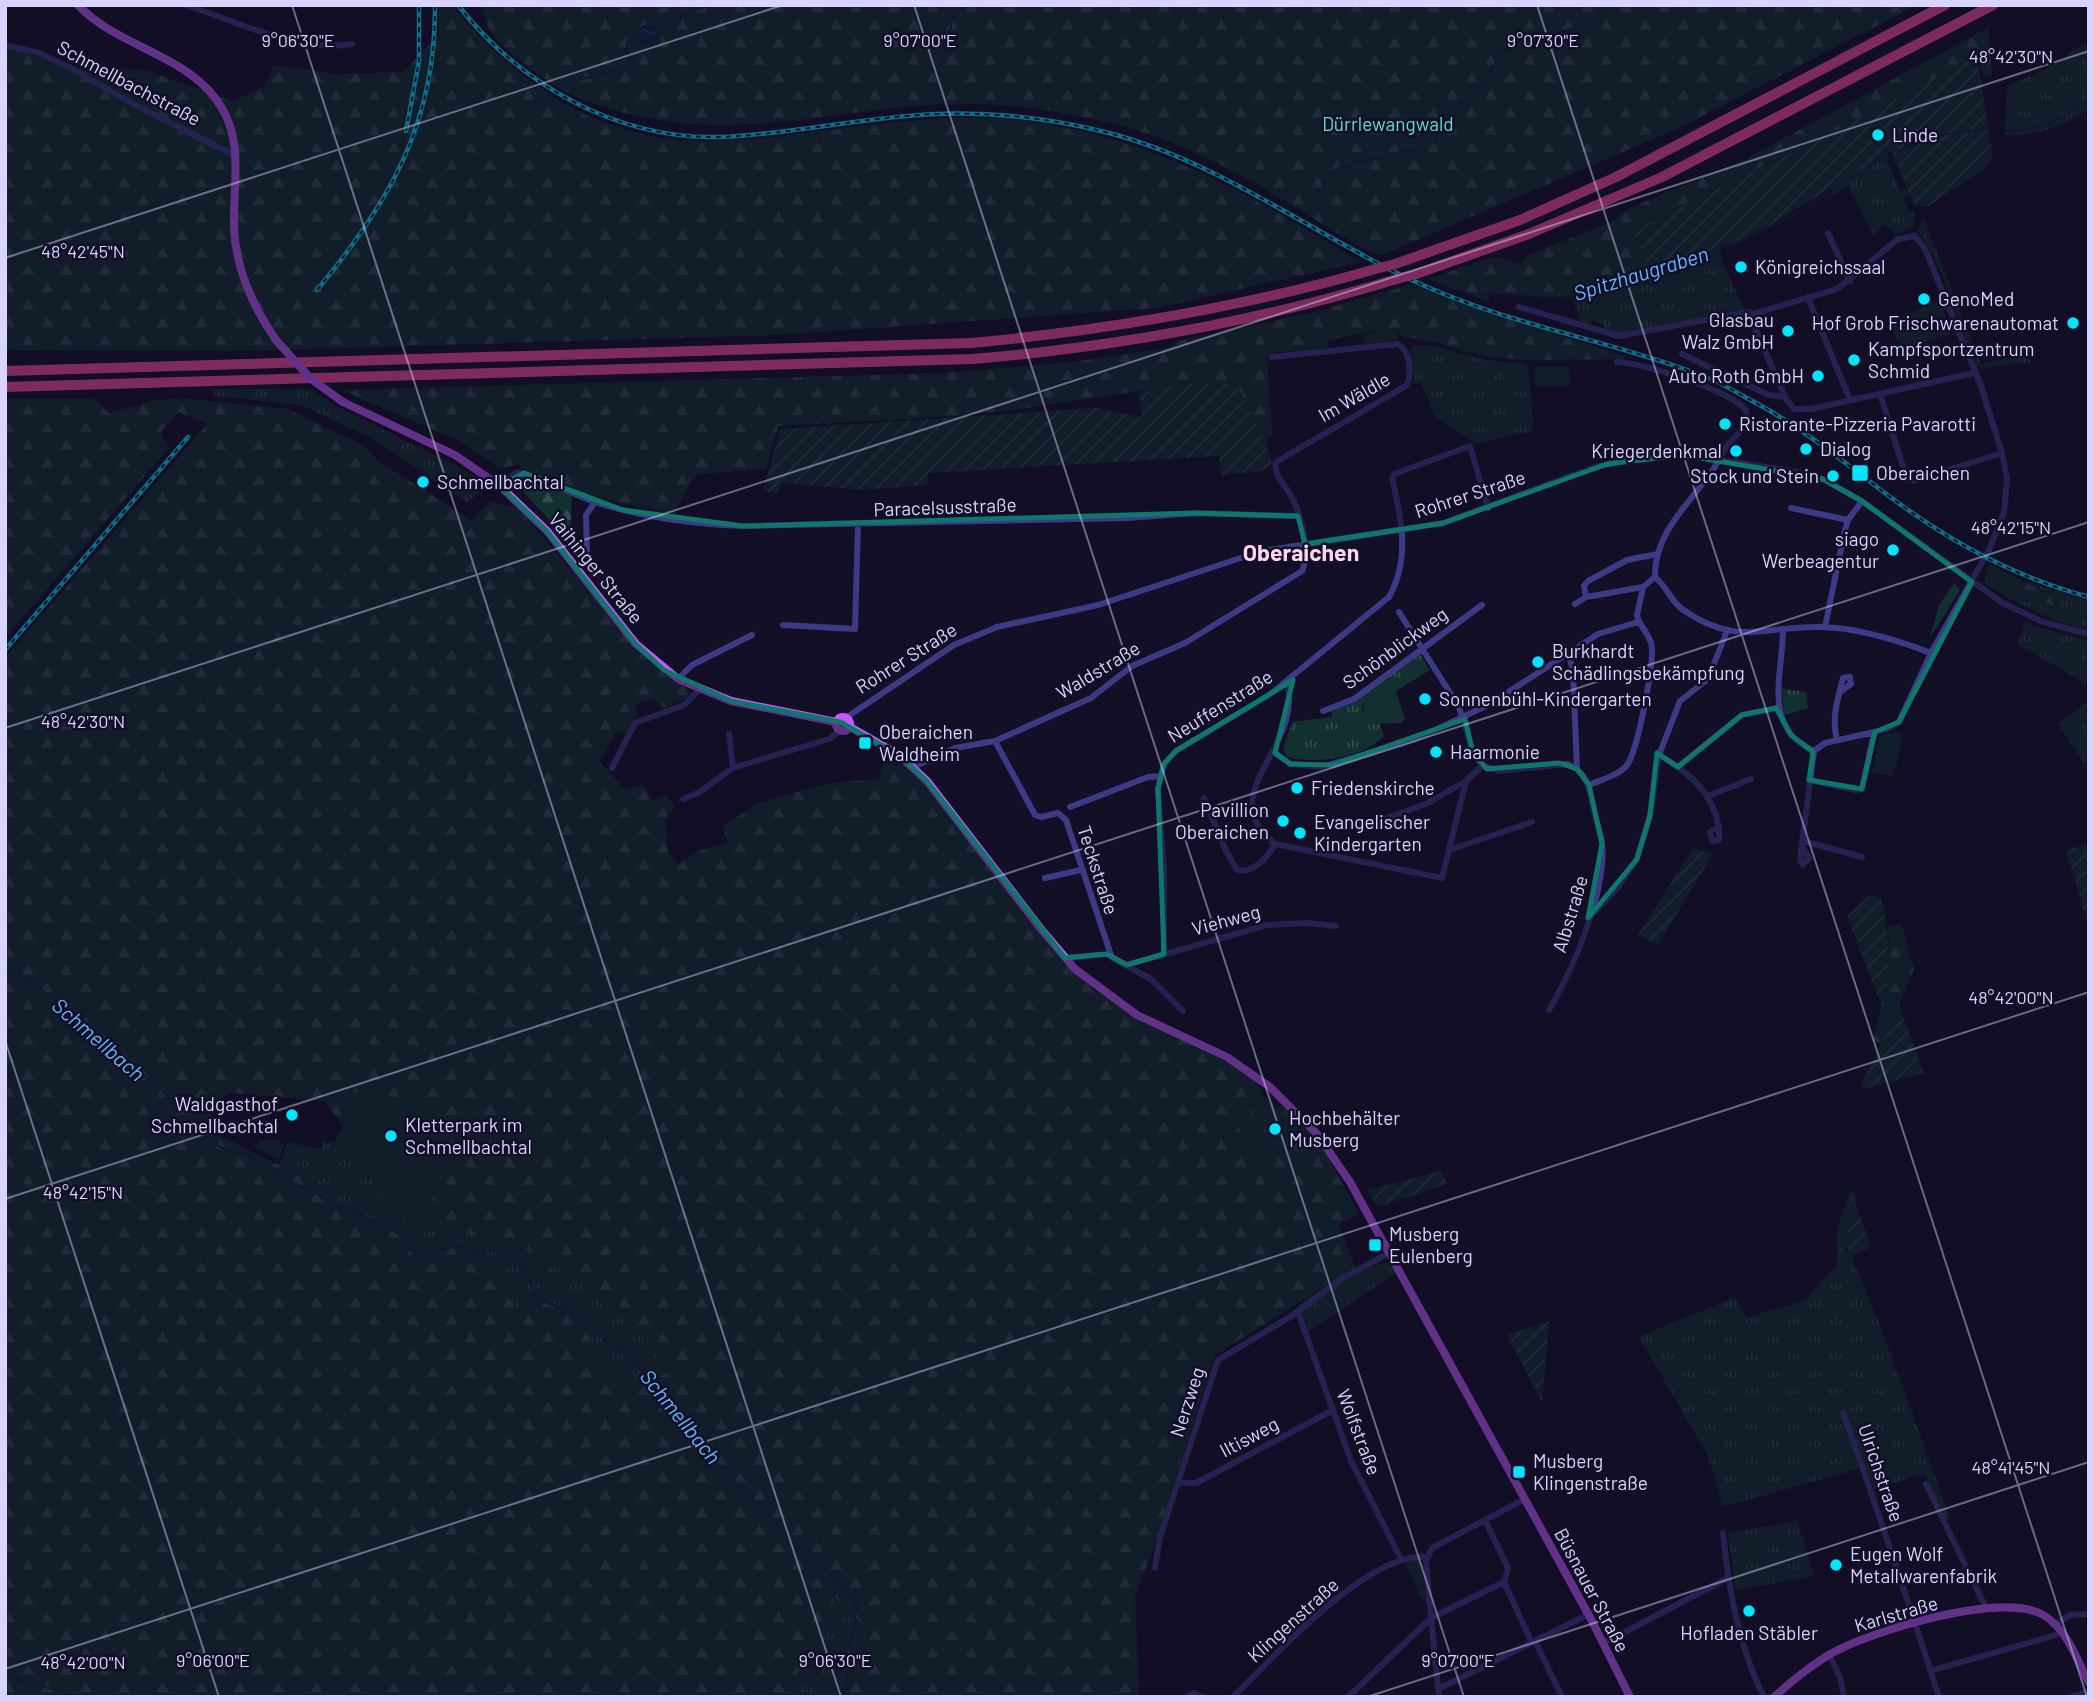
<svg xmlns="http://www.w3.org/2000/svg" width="2094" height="1702" viewBox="0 0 2094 1702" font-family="Barlow,sans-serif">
<defs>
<pattern id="grass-tufts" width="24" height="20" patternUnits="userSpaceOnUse" patternTransform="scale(1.75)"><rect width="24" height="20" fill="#12302f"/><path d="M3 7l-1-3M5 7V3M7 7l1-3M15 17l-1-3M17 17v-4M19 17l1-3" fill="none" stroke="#344d4e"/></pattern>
<pattern id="forest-firs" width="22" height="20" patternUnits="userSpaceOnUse" patternTransform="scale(1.75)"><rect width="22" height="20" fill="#12302f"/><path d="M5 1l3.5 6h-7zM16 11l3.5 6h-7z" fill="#344d4e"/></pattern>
<pattern id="garden-furrows" width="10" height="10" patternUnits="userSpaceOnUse" patternTransform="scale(1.75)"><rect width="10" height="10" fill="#12302f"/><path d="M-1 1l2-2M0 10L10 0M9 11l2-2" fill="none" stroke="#344d4e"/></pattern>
<pattern id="water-ripples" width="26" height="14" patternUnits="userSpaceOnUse" patternTransform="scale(1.75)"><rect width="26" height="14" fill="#0c2248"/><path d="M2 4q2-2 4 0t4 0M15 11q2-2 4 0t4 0" fill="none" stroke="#2f4163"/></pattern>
</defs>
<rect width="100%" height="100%" fill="#130f26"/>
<!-- grass -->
<path fill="url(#grass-tufts)" d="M2089,42V109C2062,127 2037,136 2005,135L2007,87L2065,59L2070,52Z
M1889,153L1887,160L1900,191L1905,189L1908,195L1903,198L1909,212L1913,210L1916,217L1912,227L1895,235L1885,224L1873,235L1848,186L1833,195L1830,188Z
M1923,218L1981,364L2025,354L2031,362L1984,368L1975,366C1958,318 1946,273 1918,230Z
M1720,248L1722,261L1745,311L1620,333L1606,331L1604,325L1593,321L1587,324L1581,322L1571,295Z
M1940,301L1951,333L1901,350L1889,322Z
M1430,345L1486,360L1526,364L1530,381L1533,431L1476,444L1435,416L1421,383L1412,384C1416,371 1407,357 1412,346Z
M214,389H311L338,407L478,477L483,484L475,497L466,502L369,437L301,405L214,396Z
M1985,574L2024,602L2042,600L2048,594L2024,581L2089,601V629C2051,622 2018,604 1985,584Z
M2024,623L2089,641V685L2018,645Z
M1420,654L1430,670L1394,692L1381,682Z
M1378,685L1362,708V718L1368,724H1380L1384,736C1360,759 1319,764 1287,757L1283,749L1292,722L1332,717L1331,710Z
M1782,689L1806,692L1808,708L1784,715Z
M2089,700V760L2084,763L2058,724Z
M1264,1099L1277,1106L1288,1105L1306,1126L1263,1159L1237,1127Z
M343,1127L345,1145L387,1188L438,1194L457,1232L517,1244L609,1297L670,1371L629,1398L592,1345L586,1323L519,1312L480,1259H415L400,1236L279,1165L288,1142L318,1149L322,1148L323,1142H334Z
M1855,1190L1856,1205L1846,1251L1870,1244L1872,1247L1851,1256L1882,1330L1950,1518L1946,1519L1924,1474L1874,1489L1865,1467L1723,1507L1708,1456L1639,1337L1735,1297L1747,1318L1804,1300L1837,1265V1230L1850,1192Z
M1388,1262L1398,1272L1309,1331L1299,1305L1334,1280Z
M1797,1521L1815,1576L1736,1590L1728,1533Z
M824,1587L859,1621L867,1638L854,1663L844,1697H787C798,1668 814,1645 835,1623Z"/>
<!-- forest -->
<path fill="url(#forest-firs)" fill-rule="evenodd" d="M439,5H451C518,85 605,145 714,141C819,138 920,108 1026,121C1157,139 1249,194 1360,262L1157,308L776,335L238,351L5,350V45L71,68L143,69L232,101L264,87L274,65L339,74L403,72L439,35Z
M479,5H1917L1681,127L1382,255C1366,254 1292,204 1272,193C1224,165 1172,139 1118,125C1064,111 1006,102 950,104C834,108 726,146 611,109C590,102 566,94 548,81C532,70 498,46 489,29C484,20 486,13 479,5Z
M1988,28L1992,75L1984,76L1977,57L1841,128L1633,229L1650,272C1619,282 1583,296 1549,297C1529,298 1510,292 1489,296L1488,301L1428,279L1496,256L1521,264L1528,255L1612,222L1630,208L1742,161Z
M1412,284L1461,304L1624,356L1622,359C1579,359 1535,362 1492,357C1461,352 1433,339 1402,337L1395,328L1328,340V348L1277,352L1267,357L1272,434L1266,441L1236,384C1157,384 1080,402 1002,411C928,419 853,422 778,426L766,469L698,474C686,485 683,500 674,514L572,493L570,542L515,483L526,471L518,464L500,469L457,440L341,390L943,373L1073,362L1171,347L1174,342L1314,312Z
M178,398L287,409L363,445L380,462L471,520L491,501L519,509L636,646L664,674L690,691L687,698L664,708L652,699L634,704L638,715L625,734L616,731L600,762L625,790L642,784L652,802L666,794L675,806L665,819L668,853L679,864L701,850L727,843L723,826L760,802L829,783L879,779L885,755L904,764L921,779L1066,962L1095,991L1227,1062L1257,1081L1264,1099L1237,1127L1263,1159L1306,1126L1328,1158L1359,1214L1338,1224L1355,1267L1214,1356L1151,1556L1135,1595L1139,1697H844L854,1663L866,1638L859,1621L826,1588L835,1623C814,1645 798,1668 787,1697H5V658L207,424L179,412L161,432L169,448L5,638V399H94L109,413L152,401ZM232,1093L325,1101L343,1127L345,1145L360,1172L387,1188L438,1194L434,1220L457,1232L517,1244L609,1297L669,1371L629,1398L592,1345L586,1323L532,1294L519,1312L480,1259L455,1241H425L415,1258L400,1236L279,1165L205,1128L217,1100Z
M1989,564L2048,594L2056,601L2054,606C2043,600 2038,602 2027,602C2013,601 1994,584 1985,574Z
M1901,923L1914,969L1883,1044L1871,1040C1886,1002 1893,967 1888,927Z"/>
<!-- park -->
<path fill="#12302f" d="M1395,328L1398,340L1365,344L1364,335Z
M1535,367H1569L1570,386L1535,387Z
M1954,583L1960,590L1930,638L1939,605Z
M1391,676L1405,719L1401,723L1367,724L1361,716L1370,690Z
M1351,725L1355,739L1327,746L1323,732Z
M1900,731L1903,738L1893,776L1872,773L1879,736Z
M345,1091L439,1102L438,1194L389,1189L433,1196L429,1222L380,1215L384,1188H387C379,1183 365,1178 359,1171C340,1148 342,1119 345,1091Z
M260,1140H279L284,1146L279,1160L255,1148Z
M1418,1560L1422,1564L1426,1599L1422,1600L1405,1562Z"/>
<!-- garden -->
<path fill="url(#garden-furrows)" d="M1977,56L1993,157L1983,169L1927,207L1914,205L1891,151L1752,236L1650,272L1633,230L1841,128Z
M1183,384H1236L1266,441L1272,465L1261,471L1221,475L1219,456L928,473L927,485L865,490L781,483L778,494L763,491L780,429L1096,408L1142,417L1139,393Z
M2089,843V926L2066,851Z
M1693,848L1713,854L1658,945L1638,935Z
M1870,895L1881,898C1891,937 1891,970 1883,1010L1847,916Z
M1899,1005L1924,1073L1861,1090L1863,1081Z
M1441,1171L1447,1184L1377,1207L1367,1190Z
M1856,1205L1870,1244L1848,1252L1847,1237Z
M1549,1321L1542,1403L1507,1335Z"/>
<!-- water -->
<path fill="url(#water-ripples)" d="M637 35a11 11 0 1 1 22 0a11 11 0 1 1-22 0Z"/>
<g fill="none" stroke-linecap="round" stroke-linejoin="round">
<!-- stream -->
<path stroke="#0c2248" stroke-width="2" d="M661,25L709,5
M1523,36C1557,38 1586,27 1612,5
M943,63L954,12
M579,80L628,67L632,60L626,52L628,42L638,37
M562,87L574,82
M936,93L940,74
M934,102L935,100
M533,103L554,92
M2007,131C2043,131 2060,119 2089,100
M1893,152L1940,135L1988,129
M1328,174L1341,167L1420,147L1423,134L1486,82L1499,55L1514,40
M1312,195L1323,188L1326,178
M1726,248L1796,214L1888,155
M1479,294C1509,291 1538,299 1569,297L1720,250
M2088,566L2089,564
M5,970L27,978L165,1093L171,1103L189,1113
M196,1127L203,1139L229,1151L246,1154L287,1180L400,1234L415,1255L451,1247H465L480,1253L494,1250L514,1254C521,1266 534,1281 534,1297L589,1320L594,1331L603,1335V1341L630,1351V1358L655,1380L704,1451L857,1602L844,1697
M5,1676L81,1697"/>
<!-- minor -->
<path stroke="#3d3a85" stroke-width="6" d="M186,5C238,22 298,53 352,44
M5,45L39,53L71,68L135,105L236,156
M1828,233L1850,281
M1809,300L1850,400
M1519,307L1619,336L1749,312L1753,314L1837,289L1898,239L1915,236L1925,249L1981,386L2002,453L2007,478L2004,513L1989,550L1931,653L1899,722L1888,729L1825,743L1814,751L1800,860L1803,865L1809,858L1802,847
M1753,314L1755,328L1786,399L1794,409H1811L1974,373
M1682,354L1769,395L1785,397
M1617,362C1644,363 1729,390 1746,410C1749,430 1737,432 1727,446C1721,455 1717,465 1710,474C1687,506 1654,534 1655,577
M1880,394L1907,479L1913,481L2002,453
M500,486L517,472C540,475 574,496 598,503C645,518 694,524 743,526L1127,518L1195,513L1298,516
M1791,508L1848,520
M587,551L586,515L595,502
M1655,577C1666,586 1671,601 1682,609C1737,648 1765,625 1822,627C1858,628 1897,640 1931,653
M1586,597L1584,586L1588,581L1627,560L1658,554
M1575,604L1586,597L1643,587
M1399,612L1459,707L1473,753L1482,766L1499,771L1567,764C1589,772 1590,792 1594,812C1596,822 1601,832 1602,843C1607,890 1573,970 1549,1010
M783,625L855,629L858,525
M1825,627L1844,534L1848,520L1862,501
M1783,629C1783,673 1761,729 1814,751
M1568,652L1573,671L1577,769
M678,679L692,665L752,635
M1286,682C1307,744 1210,794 1275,844L1442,878L1466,781L1482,766
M1323,711L1354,699L1482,605
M847,717L954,645L997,627L1098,605L1262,551L1443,523L1595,467L1651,455L1701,457L1787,470L1823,479L1862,501L2001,602L2043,622L2089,634
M729,734L733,768
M1837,740C1831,719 1838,698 1843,678L1850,677L1851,684L1840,692
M995,741L1035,815L1041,817L1058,813L1066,820L1112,958L1151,979L1183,1011
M1275,753L1290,764L1322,767L1414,740L1490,704L1598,634L1638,622
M1659,755C1689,773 1712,791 1719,827L1710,832L1712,841L1719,840V827
M913,767L955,748L995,741L1091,698L1132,666L1185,643L1302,571C1311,551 1301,514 1291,496C1285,484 1273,476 1276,462L1399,390L1407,385C1412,372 1410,351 1398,344L1272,357
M1678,767L1742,715L1778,708
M612,768L635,723L684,705L699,690
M1809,780L1855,790L1862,789L1874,733
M1589,785C1600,780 1620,775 1627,765C1638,750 1653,668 1652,648C1651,634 1639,627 1637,615L1643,587L1655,577
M1708,796L1751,779
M1204,798L1226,851L1237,870C1255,873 1267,858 1275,844
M683,799L698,793L733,768L829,739L840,731
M1070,807L1148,777L1160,776
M1370,824L1426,804L1466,781
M1803,841L1862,857
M1449,850L1532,822
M1045,878L1081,870
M1590,917L1618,887L1637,859L1650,816L1659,755L1680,701L1708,679L1727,631
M1164,954V870L1158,789L1164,764L1176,751L1268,696L1389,597C1410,560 1402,519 1392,479L1394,474L1470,446L1488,508
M1065,958L1110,954
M1127,965L1267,925L1308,923L1336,926
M1298,1312L1351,1461L1401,1559
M1843,1413C1877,1507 1908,1601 1939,1697
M1178,1483H1196L1333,1410
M1926,1484L1986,1608
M1485,1520L1508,1568L1504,1582L1532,1643
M1723,1533C1728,1587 1739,1648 1764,1697
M1155,1568L1160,1537L1218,1360L1290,1317L1341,1279L1389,1253
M2055,1624L2070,1615L2089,1614
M1535,1641L1562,1697
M1604,1643L1728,1578
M1829,1655L1840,1677L1844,1697
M1930,1671L2056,1635
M1438,1689L1589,1614
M1187,1697L1194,1693L1201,1697
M1233,1697C1273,1658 1369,1550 1427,1557
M1348,1697L1431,1618L1426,1561L1432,1548L1525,1499
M1439,1697L1431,1618L1504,1582
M2071,1697L2089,1691"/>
<!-- major -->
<path stroke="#c25bff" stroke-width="8" d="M78,5C119,49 193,55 223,110C243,145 233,188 234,226C235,268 252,305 276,340
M343,402L455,455L500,486L547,531L636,644L678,679L731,701L836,722
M836 724a7 7 0 1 1 14 0a7 7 0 1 1-14 0Z
M850,727L899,755L927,781L1041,929L1075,969L1137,1015L1227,1057L1270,1087L1317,1134L1350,1182L1592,1621L1630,1697
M1774,1697C1793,1680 1812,1664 1834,1652C1875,1630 2005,1590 2045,1616C2068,1631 2077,1660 2089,1683"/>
<!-- highway -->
<path stroke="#ff4fa3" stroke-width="10" d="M1395,264L1520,220L1616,177L1945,5
M1416,274L1529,234L1662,177L1993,5
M5,371L971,343C1109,330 1245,307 1379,268
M5,387L972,359C1117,347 1260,321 1400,278"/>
<!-- rail casing -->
<g stroke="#00e5ff" stroke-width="4.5">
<path id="rail" d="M458,5C520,85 618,140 721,137C793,134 864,117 936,114C993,112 1050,118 1105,132C1229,163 1327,247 1444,294C1527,328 1617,343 1701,375C1723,383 1744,397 1765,408C1814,436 1858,474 1904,507C1961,548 2021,579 2089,597
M406,131L419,61V5
M317,290C390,202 436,122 435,5
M5,650L188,437"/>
</g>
<!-- rail -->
<use href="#rail" stroke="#130f26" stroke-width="2" stroke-dasharray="5" stroke-linecap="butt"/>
<!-- major-bridge -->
<path stroke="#c25bff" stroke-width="8" d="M276,340L311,379L343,402"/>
<!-- highway-bridge -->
<path stroke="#ff4fa3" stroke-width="10" d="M1379,268L1395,264
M1400,278L1416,274"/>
</g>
<!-- marked area -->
<path d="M0 0H2094V1702H0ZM1683,455L1823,479L1862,501L1972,582L1899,722L1875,732L1862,789L1809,780L1813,752L1791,735L1776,708L1742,715L1678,767L1657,753L1650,816L1637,859L1588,918L1602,844L1589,785L1577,769L1559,763L1487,769L1473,753L1465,719L1333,765L1290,764L1275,753L1293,680L1176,751L1164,764L1158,789L1164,954L1127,965L1107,954L1065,958L927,781L899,755L840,722L731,701L664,670L636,644L547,531L500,486L524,473L623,510L743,526L1195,513L1298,516L1305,544L1443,523L1607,464Z" fill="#130f26" fill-opacity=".55" fill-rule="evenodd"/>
<path fill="none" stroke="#0f766e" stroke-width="5" stroke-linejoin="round" d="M1683,455L1823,479L1862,501L1972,582L1899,722L1875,732L1862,789L1809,780L1813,752L1791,735L1776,708L1742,715L1678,767L1657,753L1650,816L1637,859L1588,918L1602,844L1589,785L1577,769L1559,763L1487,769L1473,753L1465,719L1333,765L1290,764L1275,753L1293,680L1176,751L1164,764L1158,789L1164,954L1127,965L1107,954L1065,958L927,781L899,755L840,722L731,701L664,670L636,644L547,531L500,486L524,473L623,510L743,526L1195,513L1298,516L1305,544L1443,523L1607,464Z"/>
<!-- ticks -->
<path fill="none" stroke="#d9d4ff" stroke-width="2" stroke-opacity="0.45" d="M292,5L841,1697M914,5L1464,1697M1537,5L2087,1697M5,258L783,5M5,728L2089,51M5,1040L219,1697M5,1199L2089,522M5,1669L2089,992M1367,1697L2089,1462"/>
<!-- markers -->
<g fill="#00e5ff" stroke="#130f26" stroke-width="2.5">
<circle cx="1878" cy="135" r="7"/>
<circle cx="1741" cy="267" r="7"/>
<circle cx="1924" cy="299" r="7"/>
<circle cx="2073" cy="323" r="7"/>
<circle cx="1788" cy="331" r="7"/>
<circle cx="1854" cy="360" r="7"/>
<circle cx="1818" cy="376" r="7"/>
<circle cx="1725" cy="424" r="7"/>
<circle cx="1806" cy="449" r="7"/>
<circle cx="1736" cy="451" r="7"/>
<rect x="1851" y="464" width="18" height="18" rx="3.5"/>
<circle cx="1833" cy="476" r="7"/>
<circle cx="423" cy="482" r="7"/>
<circle cx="1893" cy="550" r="7"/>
<circle cx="1538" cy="662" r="7"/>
<circle cx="1425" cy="699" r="7"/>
<rect x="858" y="736" width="14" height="14" rx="3.5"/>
<circle cx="1436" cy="752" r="7"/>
<circle cx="1297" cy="788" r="7"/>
<circle cx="1283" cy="821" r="7"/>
<circle cx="1300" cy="833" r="7"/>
<circle cx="292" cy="1115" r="7"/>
<circle cx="1275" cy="1129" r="7"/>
<circle cx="391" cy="1136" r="7"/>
<rect x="1368" y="1238" width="14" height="14" rx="3.5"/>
<rect x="1512" y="1465" width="14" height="14" rx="3.5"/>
<circle cx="1836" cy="1565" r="7"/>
<circle cx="1749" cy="1611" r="7"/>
</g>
<g text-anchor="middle" stroke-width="5" stroke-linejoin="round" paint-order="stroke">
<!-- street labels -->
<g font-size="19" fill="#d9d4ff" stroke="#130f26">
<text transform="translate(129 83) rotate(28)" y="7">Schmellbachstraße</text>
<text transform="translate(1354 397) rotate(-30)" y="7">Im Wäldle</text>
<text transform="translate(1470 494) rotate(-18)" y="7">Rohrer Straße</text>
<text transform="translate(945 507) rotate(-2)" y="7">Paracelsusstraße</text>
<text transform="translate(596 568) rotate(51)" y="7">Vaihinger Straße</text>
<text transform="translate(1395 648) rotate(-36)" y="7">Schönblickweg</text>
<text transform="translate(906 658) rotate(-32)" y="7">Rohrer Straße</text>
<text transform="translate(1098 670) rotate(-31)" y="7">Waldstraße</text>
<text transform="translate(1220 706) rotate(-32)" y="7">Neuffenstraße</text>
<text transform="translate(1098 870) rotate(72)" y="7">Teckstraße</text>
<text transform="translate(1570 914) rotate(-73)" y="7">Albstraße</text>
<text transform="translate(1226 920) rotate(-15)" y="7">Viehweg</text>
<text transform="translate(1187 1402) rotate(-72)" y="7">Nerzweg</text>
<text transform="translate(1359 1432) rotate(69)" y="7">Wolfstraße</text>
<text transform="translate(1249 1437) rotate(-28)" y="7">Iltisweg</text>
<text transform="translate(1881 1473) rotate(71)" y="7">Ulrichstraße</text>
<text transform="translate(1592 1590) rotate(62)" y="7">Büsnauer Straße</text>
<text transform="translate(1896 1614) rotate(-16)" y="7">Karlstraße</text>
<text transform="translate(1293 1620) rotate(-42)" y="7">Klingenstraße</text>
</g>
<!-- park labels -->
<g font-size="19" fill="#5fe0c0" stroke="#130f26">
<text x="1388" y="131">Dürrlewangwald</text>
</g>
<!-- poi labels -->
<g font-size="19" fill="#d9d4ff" stroke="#130f26" text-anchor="start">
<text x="1892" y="142">Linde</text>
<text x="1755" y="274">Königreichssaal</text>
<text x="1938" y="306">GenoMed</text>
<text x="1774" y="327" text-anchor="end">Glasbau<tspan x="1774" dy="22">Walz GmbH</tspan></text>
<text x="2059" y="330" text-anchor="end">Hof Grob Frischwarenautomat</text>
<text x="1868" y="356">Kampfsportzentrum<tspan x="1868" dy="22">Schmid</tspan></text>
<text x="1804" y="383" text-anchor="end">Auto Roth GmbH</text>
<text x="1739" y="431">Ristorante-Pizzeria Pavarotti</text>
<text x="1820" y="456">Dialog</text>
<text x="1722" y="458" text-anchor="end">Kriegerdenkmal</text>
<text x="1876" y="480">Oberaichen</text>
<text x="1819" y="483" text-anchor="end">Stock und Stein</text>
<text x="437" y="489">Schmellbachtal</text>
<text x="1879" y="546" text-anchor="end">siago<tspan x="1879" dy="22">Werbeagentur</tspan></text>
<text x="1552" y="658">Burkhardt<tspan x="1552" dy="22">Schädlingsbekämpfung</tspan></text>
<text x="1439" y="706">Sonnenbühl-Kindergarten</text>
<text x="879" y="739">Oberaichen<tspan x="879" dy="22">Waldheim</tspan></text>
<text x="1450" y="759">Haarmonie</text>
<text x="1311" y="795">Friedenskirche</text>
<text x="1269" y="817" text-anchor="end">Pavillion<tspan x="1269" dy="22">Oberaichen</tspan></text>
<text x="1314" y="829">Evangelischer<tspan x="1314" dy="22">Kindergarten</tspan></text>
<text x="278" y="1111" text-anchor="end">Waldgasthof<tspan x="278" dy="22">Schmellbachtal</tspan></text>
<text x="1289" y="1125">Hochbehälter<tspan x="1289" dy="22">Musberg</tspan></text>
<text x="405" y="1132">Kletterpark im<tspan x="405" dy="22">Schmellbachtal</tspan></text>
<text x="1389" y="1241">Musberg<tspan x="1389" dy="22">Eulenberg</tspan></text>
<text x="1533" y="1468">Musberg<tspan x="1533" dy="22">Klingenstraße</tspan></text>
<text x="1850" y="1561">Eugen Wolf<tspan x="1850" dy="22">Metallwarenfabrik</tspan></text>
<text x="1749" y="1640" text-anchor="middle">Hofladen Stäbler</text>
</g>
<!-- water labels -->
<g font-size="21" font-style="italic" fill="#62b6ff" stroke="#130f26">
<text transform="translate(1641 274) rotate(-17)" y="7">Spitzhaugraben</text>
<text transform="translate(98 1040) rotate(41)" y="7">Schmellbach</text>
<text transform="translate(680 1417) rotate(51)" y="7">Schmellbach</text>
</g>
<!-- quarter labels -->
<g font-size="23" font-weight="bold" fill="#ffd6f0" stroke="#130f26">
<text x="1301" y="561">Oberaichen</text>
</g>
</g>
<g font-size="18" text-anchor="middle" fill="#d9d4ff" stroke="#130f26" stroke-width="5" stroke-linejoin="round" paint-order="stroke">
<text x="298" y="47">9°06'30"E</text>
<text x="920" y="47">9°07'00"E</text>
<text x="1543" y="47">9°07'30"E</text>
<text x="2011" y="63">48°42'30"N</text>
<text x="83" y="258">48°42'45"N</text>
<text x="2011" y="534">48°42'15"N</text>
<text x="83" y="728">48°42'30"N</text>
<text x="2011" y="1004">48°42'00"N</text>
<text x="83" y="1199">48°42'15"N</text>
<text x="2011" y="1474">48°41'45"N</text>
<text x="213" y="1667">9°06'00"E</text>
<text x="835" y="1667">9°06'30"E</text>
<text x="1458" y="1667">9°07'00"E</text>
<text x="83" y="1669">48°42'00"N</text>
</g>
<!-- border -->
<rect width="2094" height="1702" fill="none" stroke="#d9d4ff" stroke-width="14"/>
</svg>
